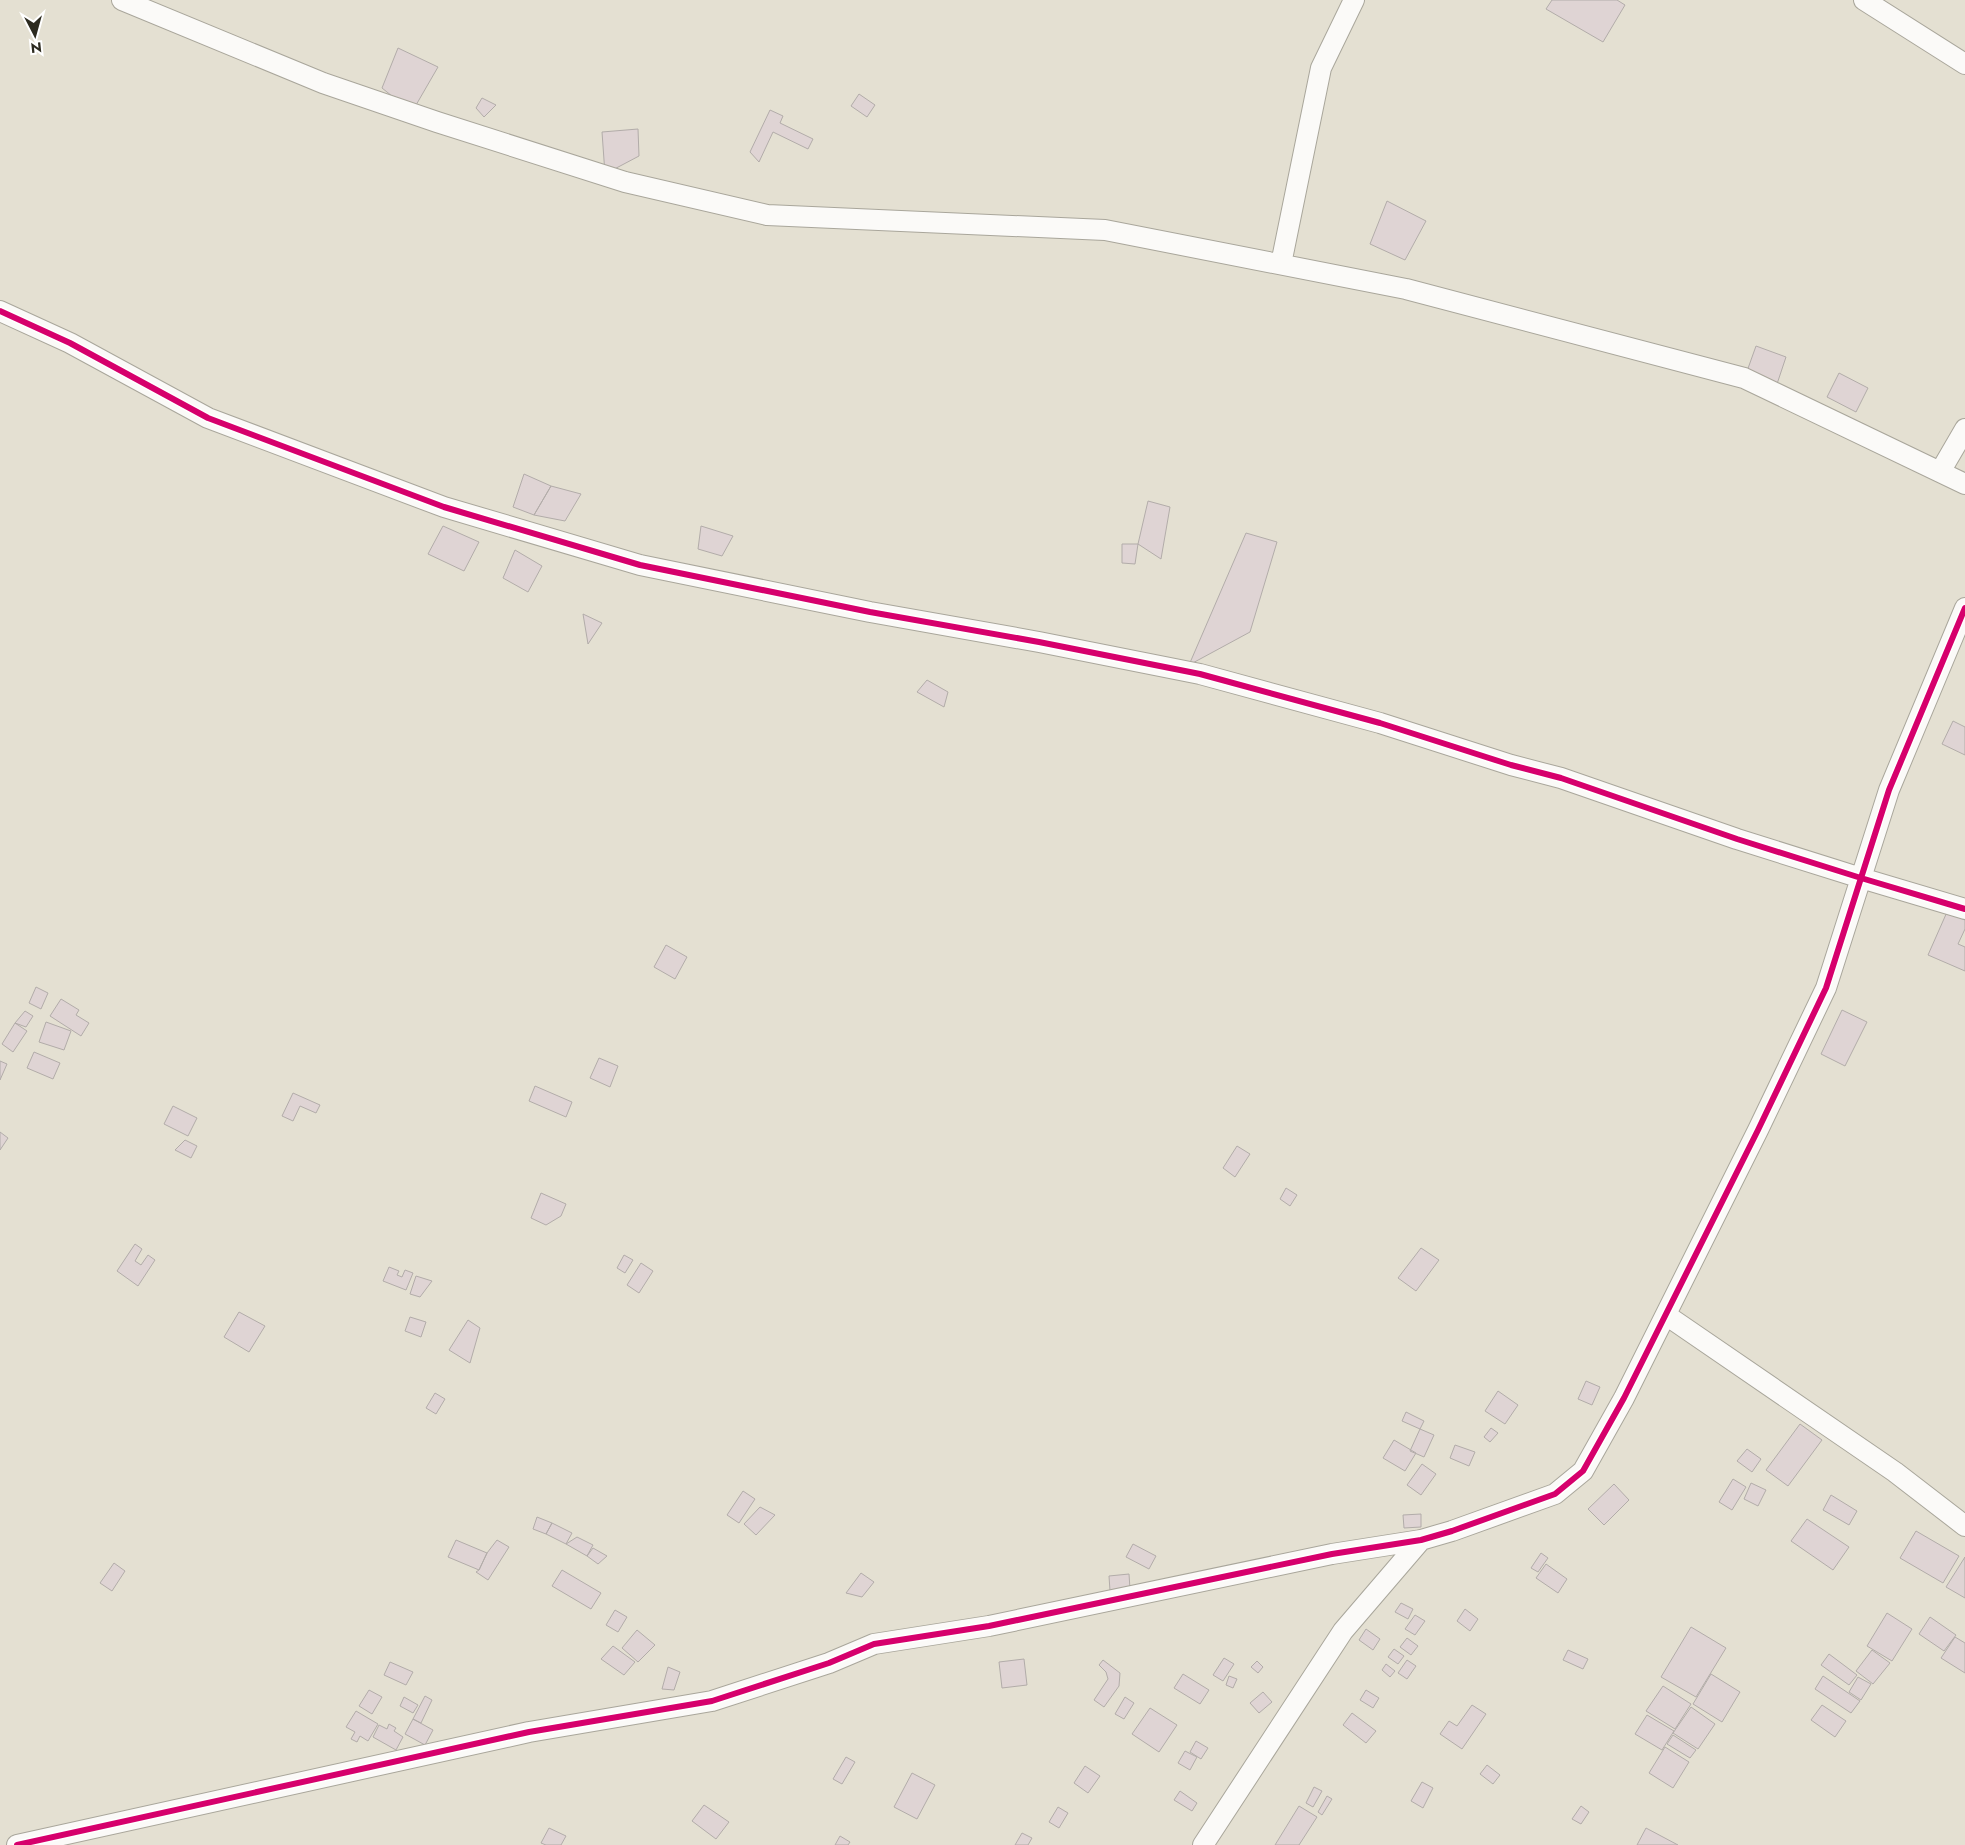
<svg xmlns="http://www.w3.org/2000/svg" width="1965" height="1845" viewBox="0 0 1965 1845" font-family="Jost,sans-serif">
<rect width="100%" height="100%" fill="#e4e0d2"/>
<!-- building -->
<path fill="#dfd4d4" stroke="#b2aca9" d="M1552,0H1617L1625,5L1603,42L1546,9Z
M398,48L438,67L412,112L382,88Z
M859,94L875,105L867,117L851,106Z
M482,98L496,105L484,117L476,108Z
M770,110L783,116L780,123L813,139L808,149L773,132L759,162L750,152Z
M638,129L639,156L605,174L602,132Z
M1387,201L1426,221L1405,260L1370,244Z
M1756,346L1786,357L1777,384L1746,374Z
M1839,373L1868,388L1856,412L1827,397Z
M524,474L551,486L534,515L513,507Z
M551,486L581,494L565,521L534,515Z
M1148,501L1170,507L1161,559L1138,544Z
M443,526L479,542L464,571L428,554Z
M701,526L733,536L722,556L698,549Z
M1246,533L1277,542L1250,632L1189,665Z
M1122,544H1138L1135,564L1122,563Z
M515,550L542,566L528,592L503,578Z
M583,614L602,623L588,644Z
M927,680L948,692L944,707L917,692Z
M1953,721L1965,727V755L1942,744Z
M1947,912L1965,920V929L1958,944L1965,947V971L1928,955Z
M666,945L687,957L675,979L654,967Z
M36,987L48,993L41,1009L29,1003Z
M61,999L79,1010L76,1015L89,1023L81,1036L50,1016Z
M1842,1010L1867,1022L1845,1066L1821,1054Z
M25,1011L33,1016L26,1027L15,1023Z
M46,1022L71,1031L64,1050L39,1042Z
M15,1023L27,1031L13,1052L2,1044Z
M34,1052L60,1063L53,1079L27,1068Z
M599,1058L618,1066L610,1087L590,1078Z
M0,1061L7,1064L0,1080Z
M535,1086L572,1102L566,1117L529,1101Z
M293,1093L320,1105L316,1113L300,1106L293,1121L282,1116Z
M173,1106L197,1118L188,1136L164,1124Z
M0,1132L8,1138L0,1150Z
M185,1140L197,1146L191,1158L175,1150Z
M1237,1146L1250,1154L1235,1177L1223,1168Z
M1286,1188L1297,1195L1290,1206L1280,1199Z
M541,1193L566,1204L561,1216L546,1225L531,1218Z
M135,1244L142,1249L135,1261L141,1265L148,1255L155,1260L138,1286L117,1271Z
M1421,1248L1439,1260L1416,1291L1398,1278Z
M624,1255L633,1260L625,1273L617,1268Z
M641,1263L653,1271L639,1293L627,1285Z
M389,1267L399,1271L397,1275L402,1277L405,1270L413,1273L406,1290L383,1281Z
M416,1276L432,1281L420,1297L410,1294Z
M239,1312L265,1326L249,1352L224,1337Z
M410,1317L426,1322L421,1337L405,1331Z
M468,1320L480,1328L470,1363L449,1350Z
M1586,1381L1600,1387L1592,1405L1578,1399Z
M1498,1391L1518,1405L1505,1424L1485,1411Z
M435,1393L445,1399L436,1414L426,1408Z
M1406,1412L1424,1421L1420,1429L1402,1421Z
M1800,1424L1822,1440L1788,1486L1766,1470Z
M1491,1428L1498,1433L1490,1442L1484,1437Z
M1420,1429L1434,1435L1424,1457L1410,1451Z
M1394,1440L1416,1453L1405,1471L1383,1458Z
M1455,1445L1475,1452L1469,1466L1450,1458Z
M1747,1449L1761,1459L1752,1472L1737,1461Z
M1422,1464L1436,1474L1421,1495L1407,1485Z
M1733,1479L1746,1487L1732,1510L1719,1502Z
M1751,1483L1766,1490L1758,1506L1744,1499Z
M1614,1484L1629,1500L1604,1525L1588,1509Z
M743,1491L755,1499L739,1523L727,1515Z
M1831,1495L1857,1511L1849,1525L1823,1510Z
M760,1507L775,1515L756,1535L744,1524Z
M1421,1514V1527L1404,1528L1403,1515Z
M537,1517L552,1523L546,1534L533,1529Z
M1807,1519L1849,1547L1833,1570L1791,1541Z
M552,1523L572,1533L566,1544L546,1534Z
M1916,1531L1959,1556L1943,1583L1900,1558Z
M577,1537L593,1545L587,1556L566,1544Z
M456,1540L487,1553L479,1570L448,1557Z
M497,1540L509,1547L488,1580L476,1572L479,1570L487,1553Z
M1133,1544L1156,1556L1149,1569L1126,1557Z
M593,1548L607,1556L598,1564L587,1556Z
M1541,1553L1548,1558L1538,1572L1531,1568Z
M1965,1557V1598L1946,1587Z
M114,1563L125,1571L112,1591L100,1583Z
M1546,1564L1567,1579L1558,1593L1536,1578Z
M562,1570L601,1593L591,1609L552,1586Z
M861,1573L874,1582L862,1597L846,1593Z
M1129,1574L1130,1589L1110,1591L1109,1576Z
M1401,1603L1413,1609L1408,1619L1395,1612Z
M1465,1609L1478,1619L1470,1631L1457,1621Z
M615,1610L627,1617L618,1632L606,1625Z
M1887,1613L1912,1629L1892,1661L1867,1646Z
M1415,1615L1425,1621L1415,1635L1405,1629Z
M1930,1617L1956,1635L1944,1651L1919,1634Z
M1691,1627L1726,1648L1696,1697L1661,1677Z
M1366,1629L1380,1639L1373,1650L1359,1640Z
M637,1630L655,1645L638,1662L622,1648Z
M1955,1637L1965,1643V1673L1941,1658Z
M1407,1638L1418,1646L1411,1655L1400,1647Z
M613,1646L635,1662L624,1675L601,1659Z
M1394,1649L1404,1656L1398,1664L1388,1657Z
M1568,1650L1588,1659L1583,1669L1563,1660Z
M1872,1650L1890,1663L1873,1684L1856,1671Z
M1829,1654L1857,1675L1849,1685L1821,1665Z
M1224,1658L1234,1664L1223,1681L1213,1675Z
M1024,1659L1027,1685L1002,1688L999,1662Z
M1103,1660L1120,1673L1119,1686L1104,1707L1094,1700L1108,1679L1106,1672L1099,1665Z
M1407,1660L1416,1666L1407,1679L1398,1673Z
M1257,1661L1263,1667L1258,1673L1251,1667Z
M390,1662L413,1672L406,1685L384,1675Z
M1386,1664L1395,1671L1390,1677L1382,1670Z
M668,1667L680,1672L674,1690L662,1689Z
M1183,1674L1209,1690L1200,1704L1174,1688Z
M1711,1674L1740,1692L1722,1722L1693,1704Z
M1229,1676L1237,1679L1233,1688L1226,1685Z
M1823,1676L1860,1701L1851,1713L1815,1689Z
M1858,1677L1871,1684L1861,1700L1849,1692Z
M1663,1686L1691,1704L1675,1729L1646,1711Z
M369,1690L382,1697L372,1714L359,1706Z
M1366,1690L1379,1698L1373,1708L1360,1700Z
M1263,1692L1272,1702L1259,1713L1250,1703Z
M425,1696L432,1700L421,1723L413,1719Z
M404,1697L418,1705L413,1713L400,1706Z
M1125,1697L1134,1703L1124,1719L1115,1714Z
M1472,1705L1486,1714L1462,1749L1440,1734L1449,1721L1457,1726Z
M1822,1705L1846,1721L1835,1737L1811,1720Z
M1691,1707L1715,1724L1698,1749L1673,1733Z
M1150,1708L1177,1725L1159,1752L1132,1734Z
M356,1711L378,1724L368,1741L360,1736L357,1742L351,1739L355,1732L346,1727Z
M1352,1713L1376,1731L1366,1743L1343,1725Z
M1647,1715L1674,1731L1662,1750L1635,1734Z
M413,1719L433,1730L425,1745L405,1734Z
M389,1724L396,1728L394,1731L403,1737L396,1750L373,1737L379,1725L387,1729Z
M1673,1735L1696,1750L1690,1758L1667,1744Z
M1196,1741L1208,1748L1201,1759L1190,1752Z
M1665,1747L1689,1762L1673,1788L1649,1773Z
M1185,1751L1197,1757L1190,1770L1178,1763Z
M846,1757L855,1762L842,1784L833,1779Z
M1487,1765L1500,1775L1493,1784L1480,1774Z
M1085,1766L1100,1776L1088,1793L1074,1783Z
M912,1773L935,1785L917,1819L894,1807Z
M1422,1782L1433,1788L1423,1808L1411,1801Z
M1314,1787L1322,1791L1313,1807L1306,1803Z
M1180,1791L1197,1803L1192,1811L1174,1800Z
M1327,1796L1332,1799L1322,1815L1318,1812Z
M704,1805L729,1822L716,1839L692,1821Z
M1299,1806L1317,1817L1299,1845H1275Z
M1581,1806L1589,1812L1581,1824L1572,1819Z
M1058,1807L1068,1813L1059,1828L1049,1822Z
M549,1828L566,1836L561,1845H546L541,1843Z
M1646,1828L1678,1845H1637Z
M1022,1833L1032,1838L1028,1845H1015Z
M840,1836L850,1842L848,1845H835Z"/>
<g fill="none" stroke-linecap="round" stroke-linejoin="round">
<!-- street casing -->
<g stroke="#a9a69b" stroke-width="22">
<path id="street" d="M122,0L323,83L437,122L625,182L767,215L1105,230L1406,289L1744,378L1965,484
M1864,0L1965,64
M1281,264L1321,68L1354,0
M0,311L70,343L208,418L444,507L640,565L870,612L1039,642L1200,674L1380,723L1511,765L1561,778L1737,839L1861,878L1965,909
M1940,472L1965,429
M1666,1315L1895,1472L1965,1526
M17,1845L529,1732L712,1701L829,1663L874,1644L989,1626L1332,1554L1421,1540L1452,1531L1555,1494L1583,1471L1624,1398L1758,1130L1826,988L1889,790L1965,608
M1203,1845L1343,1631L1421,1540"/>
</g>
<!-- street -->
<use href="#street" stroke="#fbfaf8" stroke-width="20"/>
<!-- cycleway casing -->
<g stroke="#fff" stroke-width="9">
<path id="cycleway" d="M0,311L70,343L208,418L444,507L640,565L870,612L1039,642L1200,674L1380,723L1511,765L1561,778L1737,839L1861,878L1965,909
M17,1845L529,1732L712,1701L829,1663L874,1644L989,1626L1332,1554L1421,1540L1452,1531L1555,1494L1583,1471L1624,1398L1758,1130L1826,988L1889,790L1965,608"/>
</g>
<!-- cycleway -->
<use href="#cycleway" stroke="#d6006c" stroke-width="6"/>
</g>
<!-- north arrow -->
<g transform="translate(35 35) rotate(174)" stroke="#ffffff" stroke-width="4" paint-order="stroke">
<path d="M0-4L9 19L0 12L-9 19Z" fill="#2c2a1f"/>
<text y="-8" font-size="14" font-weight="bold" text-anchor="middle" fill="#2c2a1f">N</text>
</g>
</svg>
